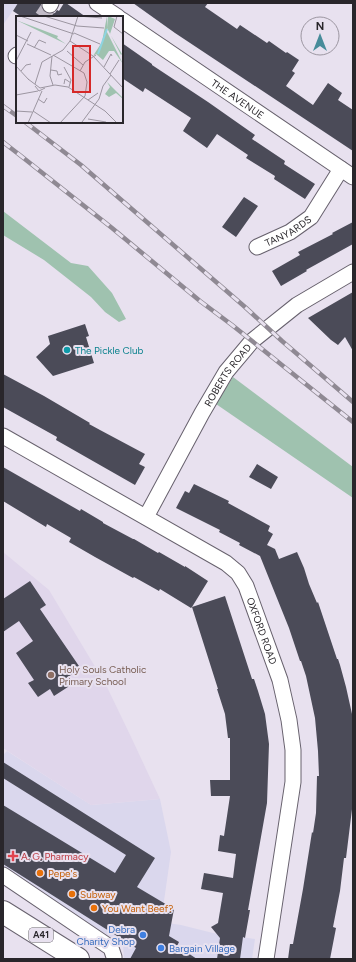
<svg xmlns="http://www.w3.org/2000/svg" width="356" height="962" viewBox="0 0 356 962" font-family="Figtree,sans-serif">
<rect width="100%" height="100%" fill="#e8e1ef"/>
<!-- commercial -->
<path fill="#dad7ed" d="M3,3H18L3,25Z
M7,751L91,805L160,799L171,852L161,922L181,925L213,933L255,939L252,959H124L123,945L3,868V755Z"/>
<!-- built -->
<path fill="#e0d6eb" d="M3,552L49,590L106,685L132,739L160,799L91,805L3,748Z"/>
<!-- green -->
<path fill="#9fc2af" d="M3,211L71,263L88,266L112,293L126,319L119,322L105,312L91,297L44,260L3,235Z
M233,377L353,467V498L216,404Z"/>
<!-- building -->
<path fill="#4b4b58" d="M18,3H41V6L43,10L46,13L50,14L55,13L57,10L59,11L64,3H66L86,17H22L13,11Z
M133,3H208L205,7L237,29L240,25L267,43L269,41L286,53L287,52L299,60L292,71L295,73L286,86L313,105L328,83L342,93L338,100L353,110V151L175,33Z
M122,43L152,64V65L208,102L255,135L252,139L285,161L284,164L315,184L305,199L274,179L275,176L246,158L248,155L217,134L207,148L183,131L191,118L145,88L143,92L122,78Z
M244,197L258,206L236,237L222,227Z
M353,222V244L306,270L307,271L281,286L272,271L300,255L298,252L333,234L332,233Z
M353,292V351L345,337L338,345L331,340L308,318Z
M85,324L89,336L86,337L94,363L53,376L36,357L50,344L48,336Z
M3,374L44,396L90,423L89,424L100,430L145,454L139,464L145,467L135,485L56,440L57,437L3,407Z
M257,464L278,477L271,489L249,477Z
M3,467L80,511L81,509L103,522V523L133,539H134L158,553L159,552L185,567V566L208,581L192,607L225,596L252,679H254L258,691L265,714L269,744L267,803L248,910H250L245,938L243,937L240,959H217L220,938L211,927L218,923L223,893L201,889L204,873L233,878L236,854L218,851L220,835L224,836L230,796H211L210,780H230V738H228L225,714L217,689H218L192,607L191,608L160,589L159,591L134,577L133,578L95,557L69,542L71,538L47,524L46,527L3,501Z
M194,484L229,501L228,503L270,526L268,531L273,534L267,545L275,549L279,559L297,552L304,568L309,584L317,603L318,602L337,659H338L340,665L346,687L352,714L353,729V801L346,858H344L340,891L333,927L336,928L330,959H288L290,944H293L303,889L312,832L313,833L316,813L317,776H319L318,751L315,718L306,676L301,661H300L289,628L260,556L239,545L240,543L219,532L220,530L176,508L185,491L189,493Z
M30,581L46,605L40,609L81,669L66,678L71,685L54,696L50,689L38,697L28,683L34,680L16,653L33,641L19,621L3,632V599Z
M3,762L155,858L137,887L174,909L169,936L179,942L177,946L197,959H130L136,948L3,864V805L115,873L126,855L3,778Z"/>
<g fill="none" stroke-linecap="round" stroke-linejoin="round">
<!-- minor-tunnel -->
<path stroke="#c2bcc8" stroke-width="15" stroke-dasharray="15 8" stroke-linecap="butt" d="M42,17L50,5"/>
<!-- minor casing -->
<g stroke="#67616d" stroke-width="17">
<g id="minor">
<path d="M97,3L118,17"/>
<path d="M50,5L51,3"/>
<path id="s1" d="M122,20L353,177"/>
<path d="M16,56L17,55"/>
<path id="s2" d="M257,247L290,232L311,217L341,169"/>
<path id="s3" d="M3,436L226,563L238,573L246,586L280,680L289,720L293,750V782L266,959"/>
<path id="s4" d="M146,517L202,413L226,372L252,341L297,305L353,272"/>
<path d="M3,875L111,948L114,957V959"/>
</g>
</g>
<!-- highway casing -->
<g stroke="#67616d" stroke-width="24">
<path id="highway" d="M3,912L78,959"/>
</g>
<!-- minor -->
<use href="#minor" stroke="#fff" stroke-width="15"/>
<!-- highway -->
<use href="#highway" stroke="#fff" stroke-width="22"/>
<!-- rail casing -->
<g stroke="#8f8993" stroke-width="4.5">
<path id="rail" d="M3,106L17,116
M25,122L81,165L245,307L282,341L353,402
M3,142L21,156L112,228L200,301L232,325L353,422"/>
</g>
<!-- rail -->
<use href="#rail" stroke="#e8e1ef" stroke-width="3" stroke-dasharray="9" stroke-linecap="butt"/>
</g>
<!-- markers -->
<circle fill="#0f9aa8" stroke="#e8e1ef" stroke-width="1.5" cx="67" cy="350" r="4"/>
<circle fill="#8d6e63" stroke="#e8e1ef" stroke-width="1.5" cx="51" cy="675" r="4"/>
<path fill="#e0444e" stroke="#e8e1ef" stroke-width="1.5" d="M11 850h4v4h4v4h-4v4h-4v-4h-4v-4h4z"/>
<g fill="#e8710a" stroke="#e8e1ef" stroke-width="1.5">
<circle cx="40" cy="873" r="4"/>
<circle cx="72" cy="894" r="4"/>
<circle cx="94" cy="908" r="4"/>
</g>
<g fill="#3f7fe0" stroke="#e8e1ef" stroke-width="1.5">
<circle cx="143" cy="935" r="4"/>
<circle cx="161" cy="948" r="4"/>
</g>
<g text-anchor="middle" stroke-width="4" stroke-linejoin="round" paint-order="stroke">
<!-- shield labels -->
<rect fill="#e8e1ef" stroke="#625e66" stroke-width="1" x="29" y="928" width="24" height="14" rx="3"/>
<g font-size="9" font-weight="bold" fill="#29262b">
<text x="41" y="938">A41</text>
</g>
<!-- street labels -->
<g font-size="10" fill="#29262b" stroke="#e8e1ef">
<text dy="4" stroke="none"><textPath href="#s1" startOffset="140">THE AVENUE</textPath></text>
<text dy="4" stroke="none"><textPath href="#s2" startOffset="35">TANYARDS</textPath></text>
<text dy="4" stroke="none"><textPath href="#s4" startOffset="164">ROBERTS ROAD</textPath></text>
<text dy="4" stroke="none"><textPath href="#s3" startOffset="335">OXFORD ROAD</textPath></text>
</g>
<!-- culture labels -->
<g font-size="10" fill="#0d838f" stroke="#e8e1ef" text-anchor="start">
<text x="75" y="354">The Pickle Club</text>
</g>
<!-- education labels -->
<g font-size="10" fill="#785e54" stroke="#e8e1ef" text-anchor="start">
<text x="59" y="673">Holy Souls Catholic<tspan x="59" dy="12">Primary School</tspan></text>
</g>
<!-- health labels -->
<g font-size="10" fill="#be3a42" stroke="#e8e1ef" text-anchor="start">
<text x="21" y="860">A. G. Pharmacy</text>
</g>
<!-- food labels -->
<g font-size="10" fill="#c56008" stroke="#e8e1ef" text-anchor="start">
<text x="48" y="877">Pepe's</text>
<text x="80" y="898">Subway</text>
<text x="102" y="912">You Want Beef?</text>
</g>
<!-- shop labels -->
<g font-size="10" fill="#366cbe" stroke="#e8e1ef" text-anchor="end">
<text x="135" y="933">Debra<tspan x="135" dy="12">Charity Shop</tspan></text>
<text x="169" y="952" text-anchor="start">Bargain Village</text>
</g>
</g>
<!-- overview -->
<g transform="translate(16 16)">
<rect width="107" height="107" fill="#e8e1ef"/>
<path d="M91,0V16L107,48L98,35H93L87,44L80,38L77,40L86,26ZM92,0L99,3L94,18L106,38L105,39L91,12ZM0,4L42,20L41,22L50,28ZM91,66L107,82V83L100,77L93,81L89,78L94,71Z" fill="#9fc2af"/>
<path fill="none" stroke="#8dd5e2" stroke-width="2" d="M82,38L91,13"/>
<path fill="none" stroke="#9c96a1" stroke-width="1" d="M4,0L58,18M28,0L61,10M62,0L86,2M101,0L98,11L107,18M61,10L88,12M58,17L84,28M0,19L12,25M54,25L77,40L107,72M11,28L35,39M18,32L23,24L30,27M51,35L67,49M37,39L68,57L71,66L69,80L44,107M36,40L34,60L37,69M0,45L15,16M0,50L13,64M48,51L55,64L53,71M88,51L95,38L96,40M35,54L41,55L42,59L46,58M5,55L10,49L15,48M64,55L69,46L80,39M94,58L103,44M12,63L24,72L39,69L52,71L89,95L101,107M19,68L26,46L47,34L54,25L62,0M48,68L49,63L55,67M19,70L23,75L29,72M0,79L22,75M22,83L28,87L31,82M72,84L82,77M0,95L16,96M17,95L35,107M72,103L90,106M66,106L83,83L87,70L95,59M12,107L26,75M60,107H90"/>
<path fill="#d62828" fill-opacity="0.15" stroke="#d62828" stroke-width="2" d="M57,30H74V76H57Z"/>
<rect width="107" height="107" fill="none" stroke="#29262b" stroke-width="2"/>
</g>
<!-- border -->
<rect width="356" height="962" fill="none" stroke="#29262b" stroke-width="8"/>
<!-- north arrow -->
<g transform="translate(320 36)"><circle r="19" fill="#e8e1ef" stroke="#9c96a1"/>
<path d="M0-3L7 15L0 10L-7 15Z" fill="#478b9a"/>
<text y="-6" font-size="11" font-weight="bold" text-anchor="middle" fill="#29262b">N</text>
</g>
</svg>
